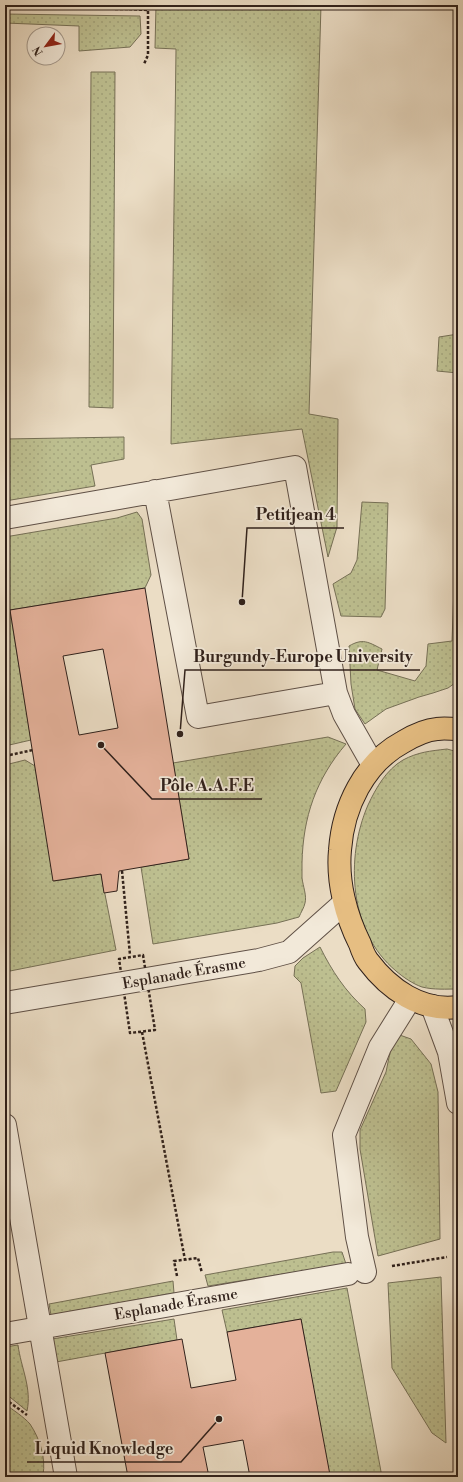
<svg xmlns="http://www.w3.org/2000/svg" width="463" height="1482" viewBox="0 0 463 1482" font-family="'Libre Bodoni',serif">
<defs>
<pattern id="grass-dots" width="8" height="8" patternUnits="userSpaceOnUse"><rect width="8" height="8" fill="#bdbf90"/><path d="M2 2h.1M6 6h.1" fill="none" stroke="#a3a47c" stroke-width="1.8" stroke-linecap="round"/></pattern>
</defs>
<rect width="100%" height="100%" fill="#ebddc5"/>
<filter id="stains"><feTurbulence type="fractalNoise" baseFrequency=".005" numOctaves="4"/><feColorMatrix values="0 0 0 0 .2 0 0 0 0 .09 0 0 0 0 .02 0 0 0 .5 -.17"/></filter>
<radialGradient id="worn" r=".72"><stop offset=".6" stop-color="#630" stop-opacity="0"/><stop offset="1" stop-color="#630" stop-opacity=".3"/></radialGradient>
<!-- grass -->
<path fill="url(#grass-dots)" stroke="#767056" d="M156,5H321L309,414L338,419L337,527L328,557L302,429L171,444L176,49L155,48Z
M5,14L140,16L141,34L130,47L79,51V26L5,23Z
M91,72H115L113,408L89,407Z
M458,334V373L437,371L439,337Z
M124,437V459L91,465L95,486L5,501V439Z
M458,481V681L448,688L433,693L419,697L386,709L365,724L355,709L351,684L349,646C363,638 368,642 382,649L377,670L415,681L426,666L428,644L452,641Z
M362,502L388,503L385,609L381,617L341,616L333,584L351,573L357,560Z
M137,512L142,519L151,575L145,588L10,610L31,740L5,746V537L117,518Z
M328,737L346,744C316,779 303,817 302,863C302,868 302,873 302,878C303,886 307,896 305,903C304,908 301,912 299,917L277,923L153,944L141,867L189,859L173,763Z
M447,749L458,752V989C446,989 434,990 422,987C413,984 403,977 396,971C349,932 345,858 368,805C376,788 386,770 403,760C418,752 430,751 447,749Z
M25,760L35,766L54,881L101,874L116,950L5,972V765Z
M320,947C332,971 345,991 365,1009L366,1022L336,1091L321,1093L301,983L294,976L295,966L303,958Z
M394,1033L411,1039L431,1064L438,1092L440,1239L378,1256L360,1149V1130L386,1072Z
M333,1252H342L346,1264L208,1286L205,1275Z
M441,1277L446,1443L432,1433L392,1368L388,1283Z
M173,1281L174,1293L51,1315L49,1304Z
M347,1288L382,1477H329L301,1319L227,1332L222,1310Z
M174,1319L177,1340L56,1362L52,1339Z
M18,1345C21,1368 32,1388 27,1411L5,1393V1347Z
M5,1404C13,1410 24,1417 30,1424C40,1439 46,1458 43,1475L37,1477H5Z"/>
<!-- building -->
<path fill="#e4b19a" stroke="#30211b" fill-rule="evenodd" d="M145,588L189,859L119,871L117,891L104,893L101,874L53,881L10,610ZM103,649L118,728L79,735L63,656Z
M301,1319L330,1475L320,1477H250L243,1440L203,1447L209,1477H128L105,1353L182,1339L191,1388L236,1380L227,1332Z"/>
<g fill="none" stroke-linecap="round" stroke-linejoin="round">
<!-- minor casing -->
<g stroke="#5f5046" stroke-width="24">
<path id="minor" d="M155,491L198,717L336,693
M5,518L295,467L336,693L344,714L373,765
M5,1003L259,960L289,952L344,903
M432,1006L449,1052L458,1103
M5,1125L66,1477
M365,1272L357,1237L344,1135L380,1047L410,999
M5,1334L348,1274"/>
</g>
<!-- major casing -->
<g stroke="#30211b" stroke-width="24">
<path id="major" d="M458,729C451,729 444,728 437,729C425,730 413,736 403,742C364,763 343,807 340,850C337,882 346,916 360,944C362,950 364,956 368,961C389,989 421,1012 458,1007"/>
</g>
<!-- path -->
<path stroke="#30211b" stroke-width="2.5" stroke-dasharray="3 2" stroke-linecap="butt" d="M5,8L129,9V5
M129,9L148,10V55L144,64
M5,756L33,750
M122,871L130,955
M143,955L155,1030L130,1033L119,959Z
M142,1032L185,1260
M392,1266L447,1257
M177,1276L174,1261L198,1258L202,1273
M5,1399L27,1415"/>
<!-- minor -->
<use href="#minor" stroke="#f2e9d9" stroke-width="22"/>
<!-- major -->
<use href="#major" stroke="#e6be82" stroke-width="22"/>
</g>
<g text-anchor="middle" stroke-width="3.5" stroke-linejoin="round" paint-order="stroke">
<!-- street labels -->
<g font-size="15" fill="#30211b" stroke="#f2e9d9">
<text transform="translate(184 973) rotate(-10)" y="5">Esplanade Érasme</text>
<text transform="translate(176 1304) rotate(-10)" y="5">Esplanade Érasme</text>
</g>
</g>
<!-- callouts -->
<path fill="none" stroke="#30211b" stroke-width="1.5" d="M242 602L247 528H344M180 734L185 670H420M101 745L152 799H262M219 1419L181 1462H27"/>
<g fill="#30211b" stroke="#f2e9d9" stroke-width="1.5">
<circle cx="242" cy="602" r="4"/>
<circle cx="180" cy="734" r="4"/>
<circle cx="101" cy="745" r="4"/>
<circle cx="219" cy="1419" r="4"/>
</g>
<g font-size="16" text-anchor="middle" font-weight="bold" fill="#30211b" stroke="#f2e9d9" stroke-width="3.5" stroke-linejoin="round" paint-order="stroke">
<text x="296" y="520">Petitjean 4</text>
<text x="303" y="662">Burgundy-Europe University</text>
<text x="207" y="791">Pôle A.A.F.E</text>
<text x="104" y="1454">Liquid Knowledge</text>
</g>
<!-- margin -->
<rect width="463" height="1482" fill="none" stroke="#ebddc5" stroke-width="20"/>
<rect x="6" y="6" width="451" height="1470" fill="none" stroke="#30211b" stroke-width="2"/>
<rect x="10" y="10" width="443" height="1462" fill="none" stroke="#30211b"/>
<!-- north arrow -->
<g transform="translate(46 46) rotate(238)"><circle r="19" fill="#f2e9d9" stroke="#a4998d"/>
<path d="M0-3L7 15L0 10L-7 15Z" fill="#8f2418"/>
<text y="-6" font-size="11" font-weight="bold" text-anchor="middle" fill="#30211b">N</text>
</g>
<rect width="100%" height="100%" filter="url(#stains)"/>
<rect width="100%" height="100%" fill="url(#worn)"/>
</svg>
